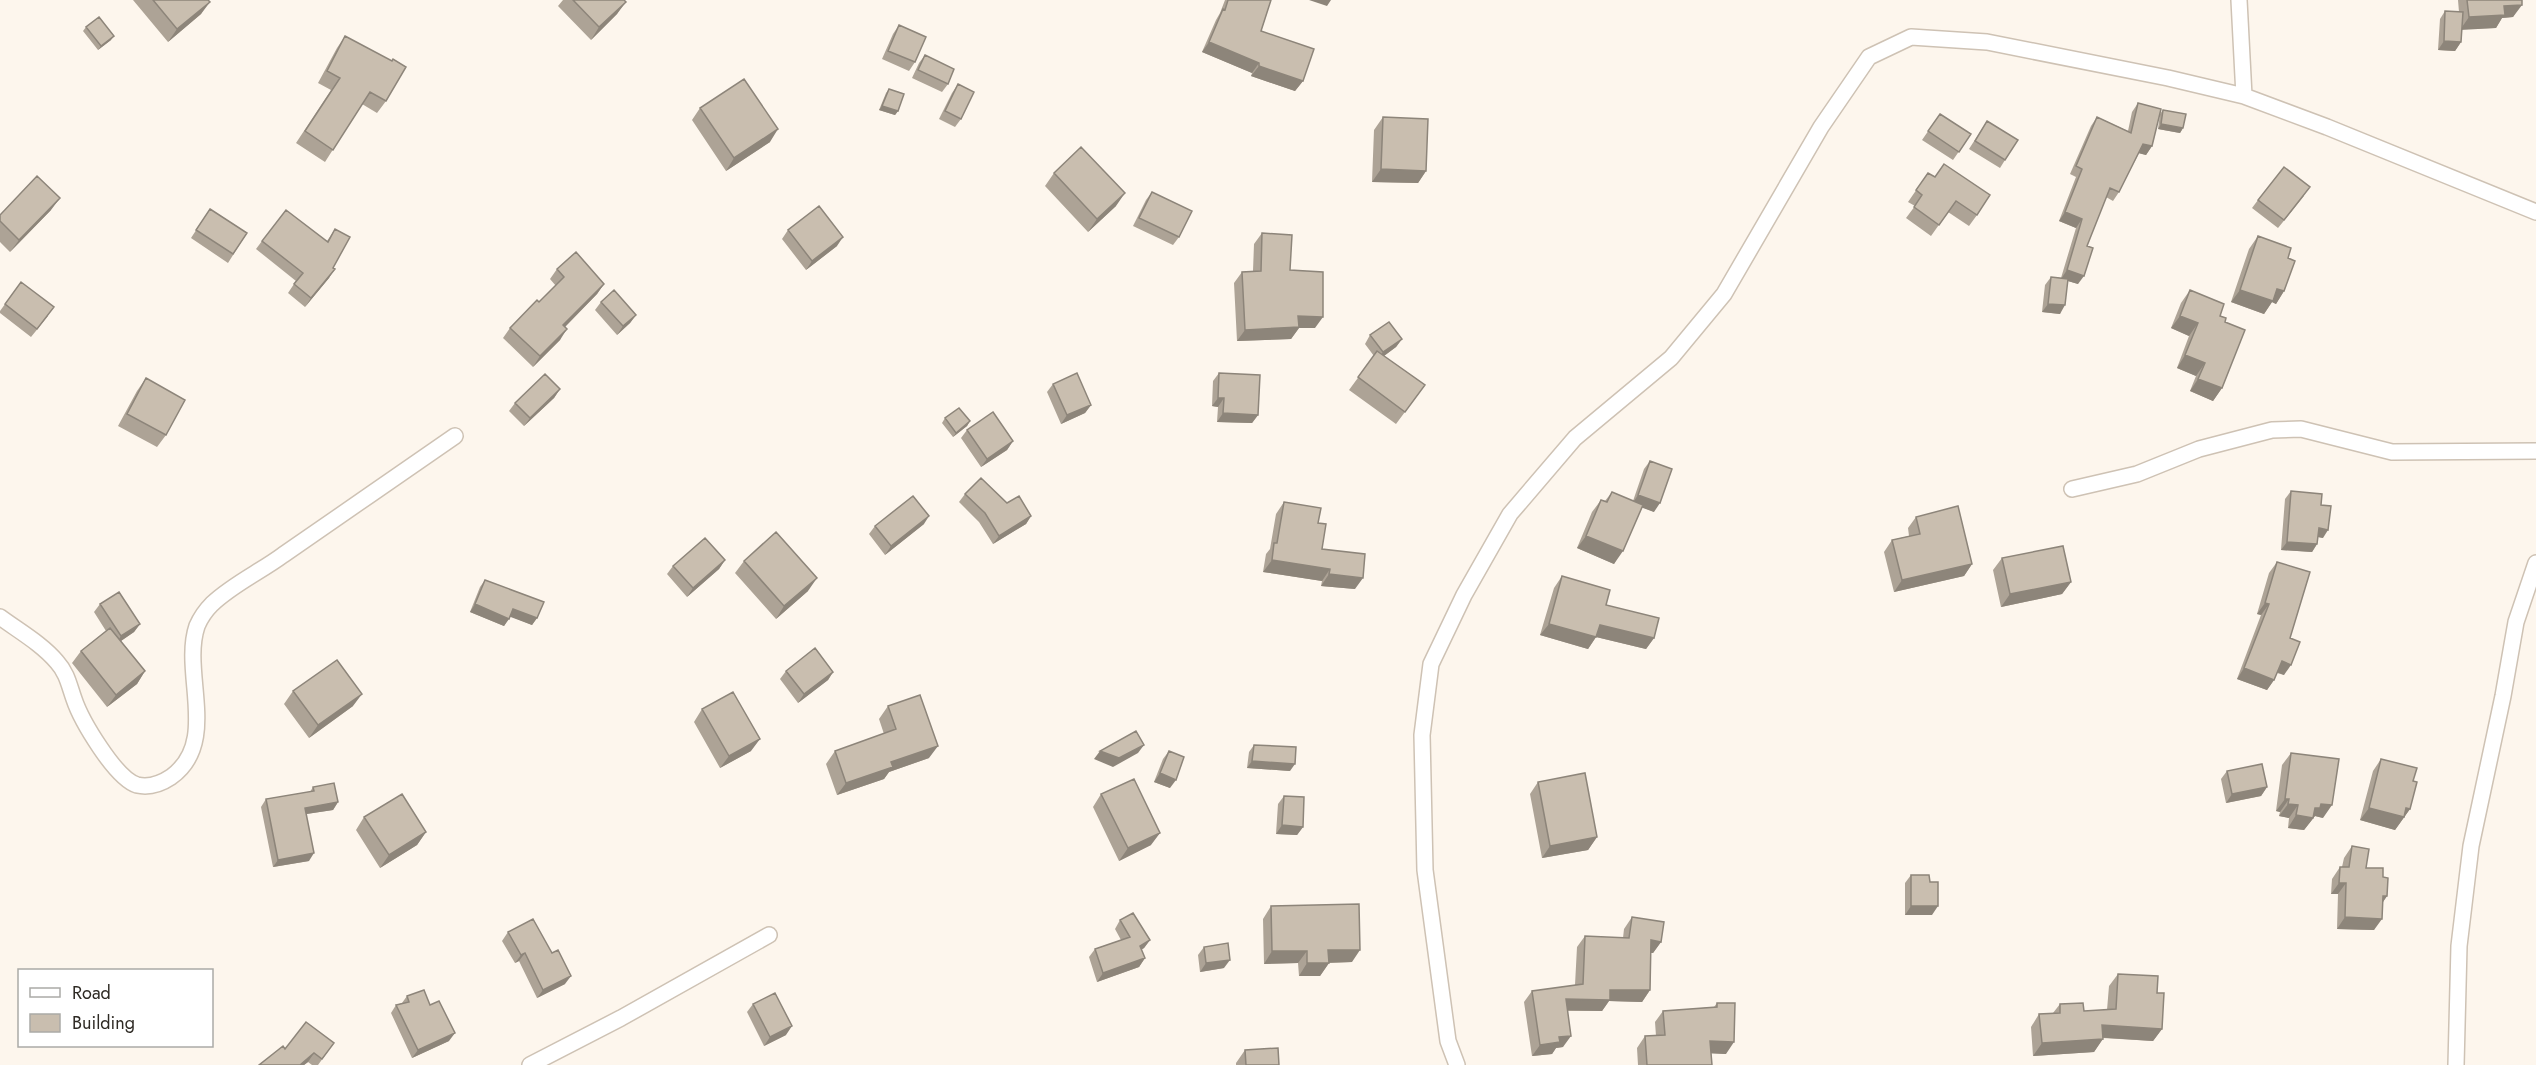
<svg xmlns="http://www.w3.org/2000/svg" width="2536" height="1065" viewBox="0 0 2536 1065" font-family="Jost,sans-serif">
<rect width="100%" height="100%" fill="#fdf6ed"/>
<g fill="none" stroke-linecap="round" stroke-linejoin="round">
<!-- minor casing -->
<g stroke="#cec2b4" stroke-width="18">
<path id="minor" d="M2239,0L2244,96
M2072,489L2137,474L2199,449L2272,430L2301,429L2392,452L2536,451
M0,617C19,631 42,644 57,662C67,673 69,685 74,699C81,720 115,778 137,785C150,788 162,783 171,777C220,742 181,673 197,626C200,619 207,609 212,604C233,584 260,572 283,555C340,515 398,476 455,436
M530,1065L621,1018L769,935
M1457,1065L1448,1041L1425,870L1422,735L1431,664L1464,595L1510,514L1575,438L1671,358L1724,294L1821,127L1869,57L1911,37L1987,42L2168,78L2244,96L2327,127L2536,212
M2456,1065L2459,946L2471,846L2503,696L2516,622L2536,563"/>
</g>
<!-- minor -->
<use href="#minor" stroke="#fff" stroke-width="15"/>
</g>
<!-- wall -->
<path fill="#ada396" d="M133,0H208L201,14L168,42Z
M563,0H624L617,14L591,40L558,6Z
M1225,0H1271L1261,31L1303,81L1295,91L1251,76L1252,73L1202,52L1216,20L1220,13Z
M2458,0H2522L2513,17L2502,18L2496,28L2462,29L2461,42L2455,51L2438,50L2440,19L2445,11L2459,12Z
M899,25L915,62L909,71L882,59L893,34Z
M86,27L111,40L98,50L83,31Z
M345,36L386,101L377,113L362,104L325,162L296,143L331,90L318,83L337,48Z
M925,55L948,84L942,92L912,78L919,63Z
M958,84L961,119L955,127L939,119L952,93Z
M889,89L898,111L895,115L879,110L886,93Z
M2138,103L2152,146L2146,155L2139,153L2119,192L2113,201L2106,197L2087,246L2078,284L2068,281L2060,314L2042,312L2045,285L2051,277L2061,278L2076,228L2059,221L2076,177L2070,174L2091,126L2097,117L2128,131L2132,112Z
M700,108L770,142L726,171L692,120Z
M2163,110L2183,128L2180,133L2158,129L2160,114Z
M1940,114L1971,134L1953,160L1922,140Z
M1383,117L1426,171L1418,183L1372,182L1374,130Z
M1987,121L2005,160L2000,168L1969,149Z
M1054,173L1116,206L1088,232L1045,186Z
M1928,173L1977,215L1969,226L1948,212L1931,236L1906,218L1915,206L1908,202Z
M1152,192L1179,237L1173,245L1133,226L1146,200Z
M2304,196L2278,228L2252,208L2258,200Z
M210,209L247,233L228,263L191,238Z
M51,210L10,252L0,242V215Z
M335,229L333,268L329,278L305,307L288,293L296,281L256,249L262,241H327Z
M788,230L837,246L806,270L782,239Z
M1262,233L1290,270L1315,328H1299L1291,339L1237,341L1234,283L1242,272L1253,271L1254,244Z
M2258,236L2288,258L2284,291L2276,304L2272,302L2264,314L2231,302L2249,249Z
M557,269L604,284L597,294L565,327L560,340L533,367L503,338L510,328L556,286L550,279Z
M21,282L48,316L31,337L0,313V311Z
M2190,290L2220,316L2225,322L2222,388L2213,401L2190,391L2196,376L2177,368L2189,336L2171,328L2181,303Z
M601,302L636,315L630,323L617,335L595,310Z
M1370,335L1402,339L1396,347L1384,356L1425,385L1396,424L1349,390L1374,356L1365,344Z
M1219,373L1258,415L1252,423L1217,422L1218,407L1212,406L1213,381Z
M146,378L166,435L157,447L118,426L137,391Z
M1053,384L1091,405L1085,413L1061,424L1047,392Z
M560,389L554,398L524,426L509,411L515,403Z
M945,418L970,421L967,426L953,437L942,423Z
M967,430L1013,441L1007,450L981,467L961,438Z
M1650,461L1654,512L1642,507L1614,564L1577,548L1592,512L1601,500L1605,501L1612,492L1633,501L1644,469Z
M2291,491L2321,505L2323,538L2318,537L2317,544L2312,552L2281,550L2285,499Z
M965,494L1007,503L1031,516L1026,524L993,544L979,522L959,502Z
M1284,502L1318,523L1322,549L1355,589L1321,586L1322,581L1263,572L1266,554L1270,549L1276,514Z
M1916,517L1972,564L1964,576L1894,592L1884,552L1892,540L1909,536L1908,528Z
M924,524L885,555L869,534L875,526Z
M2002,558L2071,582L2062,594L2001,607L1993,570Z
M725,560L719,569L687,597L667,574L673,566Z
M744,561L808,591L776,619L735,573Z
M2277,562L2290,638L2284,675L2277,673L2274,680L2267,690L2237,679L2261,615L2257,614L2269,573Z
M1562,576L1654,638L1646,649L1596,637L1588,649L1540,635L1554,588Z
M485,580L537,618L532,625L510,616L504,626L470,612L480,587Z
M100,604L140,624L134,632L121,641L145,671L137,684L107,707L72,663L81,651L106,631L94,612Z
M786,671L833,672L828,680L798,703L780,679Z
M293,691L353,706L309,738L284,704Z
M888,706L929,758L889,772L884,779L837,795L826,764L835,751L884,734L879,719Z
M702,709L751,751L720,768L694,722Z
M1254,745L1290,771L1247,768L1249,752Z
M1169,751L1170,788L1154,782L1163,759Z
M2291,753L2323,818L2315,816L2304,830L2288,828L2289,818L2279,816L2280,812L2276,811L2282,765Z
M2381,759L2413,781L2410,809L2395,830L2360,820L2373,771Z
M2227,771L2267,787L2261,796L2226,803L2221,779Z
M1538,782L1597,837L1588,850L1542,858L1530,794Z
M313,787L338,802L333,810L306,814L309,861L273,867L261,807L266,799L310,792Z
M1101,794L1151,845L1119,861L1093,807Z
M1284,796L1303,827L1297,835L1276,834L1278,804Z
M364,817L426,832L417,845L380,868L356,830Z
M2352,846L2366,868L2383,877L2387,896L2382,903L2374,930L2337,929L2338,894H2331L2332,879L2340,867H2342L2344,858Z
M1911,875L1930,882L1932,915H1905V883Z
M1271,906L1352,962L1329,963L1320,976H1299L1298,963L1264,964L1263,919Z
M1632,917L1661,942L1653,953H1651L1650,990L1642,1002L1609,1001L1602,1011H1568L1563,1047L1556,1048L1552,1054L1532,1056L1524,1002L1532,991L1575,985L1577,947L1585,936L1623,938L1624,929Z
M1120,920L1150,940L1144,948L1141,950L1145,958L1139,967L1097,982L1089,957L1095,949L1121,940L1115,929Z
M508,932L565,984L537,998L519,961L515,963L502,941Z
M1204,947L1224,968L1200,972L1198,955Z
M2118,974L2157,993L2162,1029L2153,1041L2103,1038L2094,1052L2033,1056L2031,1027L2039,1014L2053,1013L2060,1004L2084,1011L2107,1010L2109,986Z
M407,996L430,1005L449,1041L412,1058L391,1013L396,1005L402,1003Z
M1717,1003L1726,1054L1711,1053L1712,1065H1638L1637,1048L1645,1036H1656L1655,1022L1663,1011L1714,1007Z
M753,1004L786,1035L764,1046L747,1012Z
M334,1043L318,1065H312L308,1062L304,1065H259L285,1049Z
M1245,1050L1279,1065H1236V1063Z"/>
<!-- shaded-wall -->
<path fill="#8d857a" d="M1309,0H1331L1327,6Z
M210,2L201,14L168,42L177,29Z
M626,2L617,14L591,40L599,27Z
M2522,5L2513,17L2502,18L2496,28L2460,30L2469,17L2504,6Z
M114,36L111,40L98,50L101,46Z
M2444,41L2461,42L2455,51L2438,50Z
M1209,42L1259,63L1252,73L1202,52Z
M1259,66L1303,81L1295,91L1251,76Z
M882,106L898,111L895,115L879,110Z
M2161,124L2183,128L2180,133L2158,129Z
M778,129L770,142L726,171L734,158Z
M2143,144L2152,146L2146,155L2138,153Z
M1381,169L1426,171L1418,183L1372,182Z
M1125,193L1116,206L1088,232L1097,219Z
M60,198L51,210L10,252L19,240Z
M2065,212L2082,219L2076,228L2059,221Z
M843,237L837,246L806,270L812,261Z
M335,269L329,278L305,307L311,298Z
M2067,270L2084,276L2078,284L2061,279Z
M604,284L597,294L556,336L563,325Z
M2277,289L2284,291L2276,304L2272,302L2264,314L2231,302L2240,290Z
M2048,304L2065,305L2060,314L2042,312Z
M636,315L630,323L617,335L623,326Z
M1298,316L1323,317L1315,328H1299L1291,339L1237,341L1245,330Z
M2180,316L2198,323L2189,336L2171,328Z
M567,329L560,340L533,367L540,356Z
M1402,339L1396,347L1377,361L1383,352Z
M2185,355L2205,363L2196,376L2177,368Z
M2198,379L2222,388L2213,401L2190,391Z
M560,389L554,398L524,426L530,418Z
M1218,398H1224L1218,407L1212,406Z
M1091,405L1085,413L1061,424L1067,415Z
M1223,413L1258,415L1252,423L1217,422Z
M970,421L967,426L953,437L956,433Z
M1013,441L1007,450L981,467L987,459Z
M1638,495L1660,503L1654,512L1632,504Z
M929,516L924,524L885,555L891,546Z
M1031,516L1026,524L993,544L999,536Z
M2319,528L2328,530L2323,538L2313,536Z
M1586,536L1623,551L1614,564L1577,548Z
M2287,542L2317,544L2312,552L2281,550Z
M725,560L719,569L687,597L693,588Z
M1272,560L1330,569L1322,581L1263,572Z
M1972,564L1964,576L1894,592L1902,580Z
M1329,574L1363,578L1355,589L1321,586Z
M817,578L808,591L776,619L784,606Z
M2071,582L2062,594L2001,607L2010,594Z
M2265,603L2269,604L2261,615L2257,614Z
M475,604L509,619L504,626L470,612Z
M513,609L537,618L532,625L508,616Z
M140,624L134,632L115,645L121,636Z
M1549,624L1596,637L1588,649L1540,635Z
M1600,625L1654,638L1646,649L1592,636Z
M2282,661L2291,665L2284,675L2274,671Z
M2244,668L2274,680L2267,690L2237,679Z
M145,671L137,684L107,707L116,695Z
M833,672L828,680L798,703L804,694Z
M362,694L353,706L309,738L318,725Z
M760,739L751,751L720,768L729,756Z
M1144,745L1138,753L1113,767L1094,759L1100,751Z
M938,746L929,758L889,772L884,779L837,795L846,783L891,762Z
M1252,761L1295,764L1290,771L1247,768Z
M1160,773L1176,780L1170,788L1154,782Z
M2267,787L2261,796L2226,803L2232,794Z
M2285,799H2289L2280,812L2276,811Z
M338,802L333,810L300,815L305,808Z
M2288,804L2298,805L2289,818L2279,816Z
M2321,804L2332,805L2323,818L2315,816L2304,830L2288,828L2296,815L2315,808Z
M2369,808H2406L2410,809L2395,830L2360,820Z
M1282,825L1303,827L1297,835L1276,834Z
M426,832L417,845L380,868L389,855Z
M1160,833L1151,845L1119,861L1128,848Z
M1597,837L1588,850L1542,858L1550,846Z
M314,853L309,861L273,867L278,860Z
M2339,883H2346L2338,894H2331Z
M2383,896H2387L2379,908Z
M1911,906H1938L1932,915H1905Z
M2345,917L2382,919L2374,930L2337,929Z
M1150,940L1144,948L1134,954L1140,946Z
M1651,940L1661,942L1653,953L1643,952Z
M1328,950H1360L1352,962L1319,963Z
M1272,951H1307L1298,963L1264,964Z
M525,953L519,961L515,963L521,955Z
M1145,958L1139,967L1097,982L1103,973Z
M1230,960L1224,968L1200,972L1206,963Z
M1307,963H1329L1320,976H1299Z
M571,976L565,984L537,998L543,990Z
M1610,990H1650L1642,1002L1609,1001L1602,1011L1558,1010L1566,999Z
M2102,1025L2162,1029L2153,1041L2093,1037Z
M792,1026L786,1035L764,1046L770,1037Z
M455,1033L449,1041L412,1058L418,1050Z
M1571,1036L1563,1047L1556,1048L1552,1054L1532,1056L1540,1045L1559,1037Z
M2103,1039L2094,1052L2033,1056L2042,1043Z
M1710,1041L1734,1042L1726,1054L1701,1053Z
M314,1053L308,1062L304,1065H300Z"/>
<!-- building -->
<path fill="#c9beaf" stroke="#8d857a" stroke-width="1.5" d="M153,0H208L210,2L177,29Z
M573,0H624L626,2L599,27Z
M1228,0H1271L1261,31L1314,49L1303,81L1259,66V63L1209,42L1223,9L1225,10Z
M2467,0H2522V5L2504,6L2505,15L2469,17Z
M2445,11L2463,12L2461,42L2444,41Z
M99,17L114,36L101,46L86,27Z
M899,25L926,37L915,62L888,51Z
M345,36L392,61L393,59L406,67L386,101L370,92L333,150L305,131L340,78L327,71Z
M925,55L954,69L948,84L918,70Z
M744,79L778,129L734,158L700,108Z
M958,84L974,92L961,119L945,111Z
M889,89L904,94L898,111L882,106Z
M2138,103L2161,109L2152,146L2143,144L2119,192L2110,188L2087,246L2093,248L2084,276L2067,270L2082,219L2065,212L2082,169L2076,166L2097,117L2131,133Z
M2163,110L2186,114L2183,128L2161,124Z
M1940,114L1971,134L1959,152L1928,131Z
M1383,117L1428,119L1426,171L1381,169Z
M1987,121L2018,140L2005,160L1975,141Z
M1081,147L1125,193L1097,219L1054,173Z
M1944,164L1990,195L1977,215L1956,201L1939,225L1914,207L1922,195L1916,190L1928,173L1935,177Z
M2284,167L2310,187L2284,220L2258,200Z
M37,176L60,198L19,240L0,221V215Z
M1152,192L1192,211L1179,237L1139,218Z
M819,206L843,237L812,261L788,230Z
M210,209L247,233L233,254L196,230Z
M286,210L328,242L335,229L350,237L333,268L335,269L311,298L294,284L303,273L262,241Z
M1262,233L1292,235L1290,270L1323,272V317L1298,316L1299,327L1245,330L1242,272L1261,271Z
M2258,236L2291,248L2288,258L2295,261L2284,291L2277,289L2273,301L2240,290Z
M576,252L604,284L563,325L567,329L540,356L510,328L537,300L539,302L564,277L557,269Z
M2051,277L2068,279L2065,305L2048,304Z
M21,282L54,307L37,329L5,304Z
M614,290L636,315L623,326L601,302Z
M2190,290L2224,304L2220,316L2226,318L2225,322L2245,330L2222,388L2198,379L2205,363L2185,355L2198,323L2180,316Z
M1389,322L1402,339L1383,352L1370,335Z
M1377,351L1425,385L1405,412L1358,377Z
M1077,373L1091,405L1067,415L1053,384Z
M1219,373L1260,375L1258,415L1223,413L1224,398H1218Z
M545,374L560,389L530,418L515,403Z
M146,378L185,400L166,435L127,414Z
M959,408L970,421L956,433L945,418Z
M993,412L1013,441L987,459L967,430Z
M1650,461L1672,469L1660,503L1638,495Z
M981,478L1007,503L1019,496L1031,516L999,536L985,513L965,494Z
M2291,491L2322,494L2321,505L2331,506L2328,530L2319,528L2317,544L2287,542Z
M1612,492L1643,505L1623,551L1586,536L1601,500L1607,502Z
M913,496L929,516L891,546L875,526Z
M1284,502L1321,508L1318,523L1326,524L1322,549L1365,554L1363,578L1329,574L1330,569L1272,560L1274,543H1277Z
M1958,506L1972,564L1902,580L1892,540L1920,534L1916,517Z
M776,532L817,578L784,606L744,561Z
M705,538L725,560L693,588L673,566Z
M2063,546L2071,582L2010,594L2002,558Z
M2277,562L2310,572L2290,638L2300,642L2291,665L2282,661L2274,680L2244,668L2269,604L2265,603Z
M1562,576L1610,590L1606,605L1659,618L1654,638L1600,625L1596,637L1549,624Z
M485,580L544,602L537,618L513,609L509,619L475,604Z
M119,592L140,624L121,636L100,604Z
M110,628L145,671L116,695L81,651Z
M815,648L833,672L804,694L786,671Z
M337,660L362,694L318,725L293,691Z
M733,692L760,739L729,756L702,709Z
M920,695L938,746L891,762L893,767L846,783L835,751L896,729L888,706Z
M1136,731L1144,745L1119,758L1100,751Z
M1254,745L1296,747L1295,764L1252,761Z
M1169,751L1184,757L1176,780L1160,773Z
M2291,753L2339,759L2332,805L2321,804L2320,808H2315L2313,818L2296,815L2298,805L2288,804L2289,799H2285Z
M2381,759L2417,768L2413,781L2417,782L2410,809L2406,808L2404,817L2369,808Z
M2262,764L2267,787L2232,794L2227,771Z
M1585,773L1597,837L1550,846L1538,782Z
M1134,779L1160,833L1128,848L1101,794Z
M334,783L338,802L305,808L314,853L278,860L266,799L314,791L313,787Z
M402,794L426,832L389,855L364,817Z
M1284,796L1304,797L1303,827L1282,825Z
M2352,846L2369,849L2366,868H2383V877L2388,878L2387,896H2383L2382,919L2345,917L2346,883H2339L2340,867H2349Z
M1911,875H1929L1930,882H1938V906H1911Z
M1359,904L1360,950H1328L1329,963H1307V951H1272L1271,906Z
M1133,913L1150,940L1140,946L1145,958L1103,973L1095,949L1130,937L1120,920Z
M1632,917L1664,922L1661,942L1651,940L1650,990H1610V1000L1566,999L1571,1036L1559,1037L1560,1042L1540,1045L1532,991L1583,984L1585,936L1629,938Z
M533,919L552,953L558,950L571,976L543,990L525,953L521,955L508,932Z
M1228,943L1230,960L1206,963L1204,947Z
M2118,974L2158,976L2157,993H2164L2162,1029L2102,1025L2103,1039L2042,1043L2039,1014L2060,1013V1004L2083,1003L2084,1011L2116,1009Z
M424,990L430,1005L439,1001L455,1033L418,1050L396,1005L409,1002L407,996Z
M775,993L792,1026L770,1037L753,1004Z
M1717,1003H1735L1734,1042L1710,1041L1712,1065H1647L1645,1036L1665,1035L1663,1011L1717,1007Z
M306,1022L334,1043L322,1059L314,1053L300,1065H259L283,1046L285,1049Z
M1278,1048L1279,1065H1246L1245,1050Z"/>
<!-- legend -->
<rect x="18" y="969" width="195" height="78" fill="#ffffff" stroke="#abaaa7" stroke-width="1.5"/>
<rect x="30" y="988" width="30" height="9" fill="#ffffff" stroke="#abaaa7" stroke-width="1.5"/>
<text x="72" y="999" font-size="18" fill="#2e2a24">Road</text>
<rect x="30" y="1014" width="30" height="18" fill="#c9beaf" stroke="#abaaa7" stroke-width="1.5"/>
<text x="72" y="1029" font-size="18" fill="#2e2a24">Building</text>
</svg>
